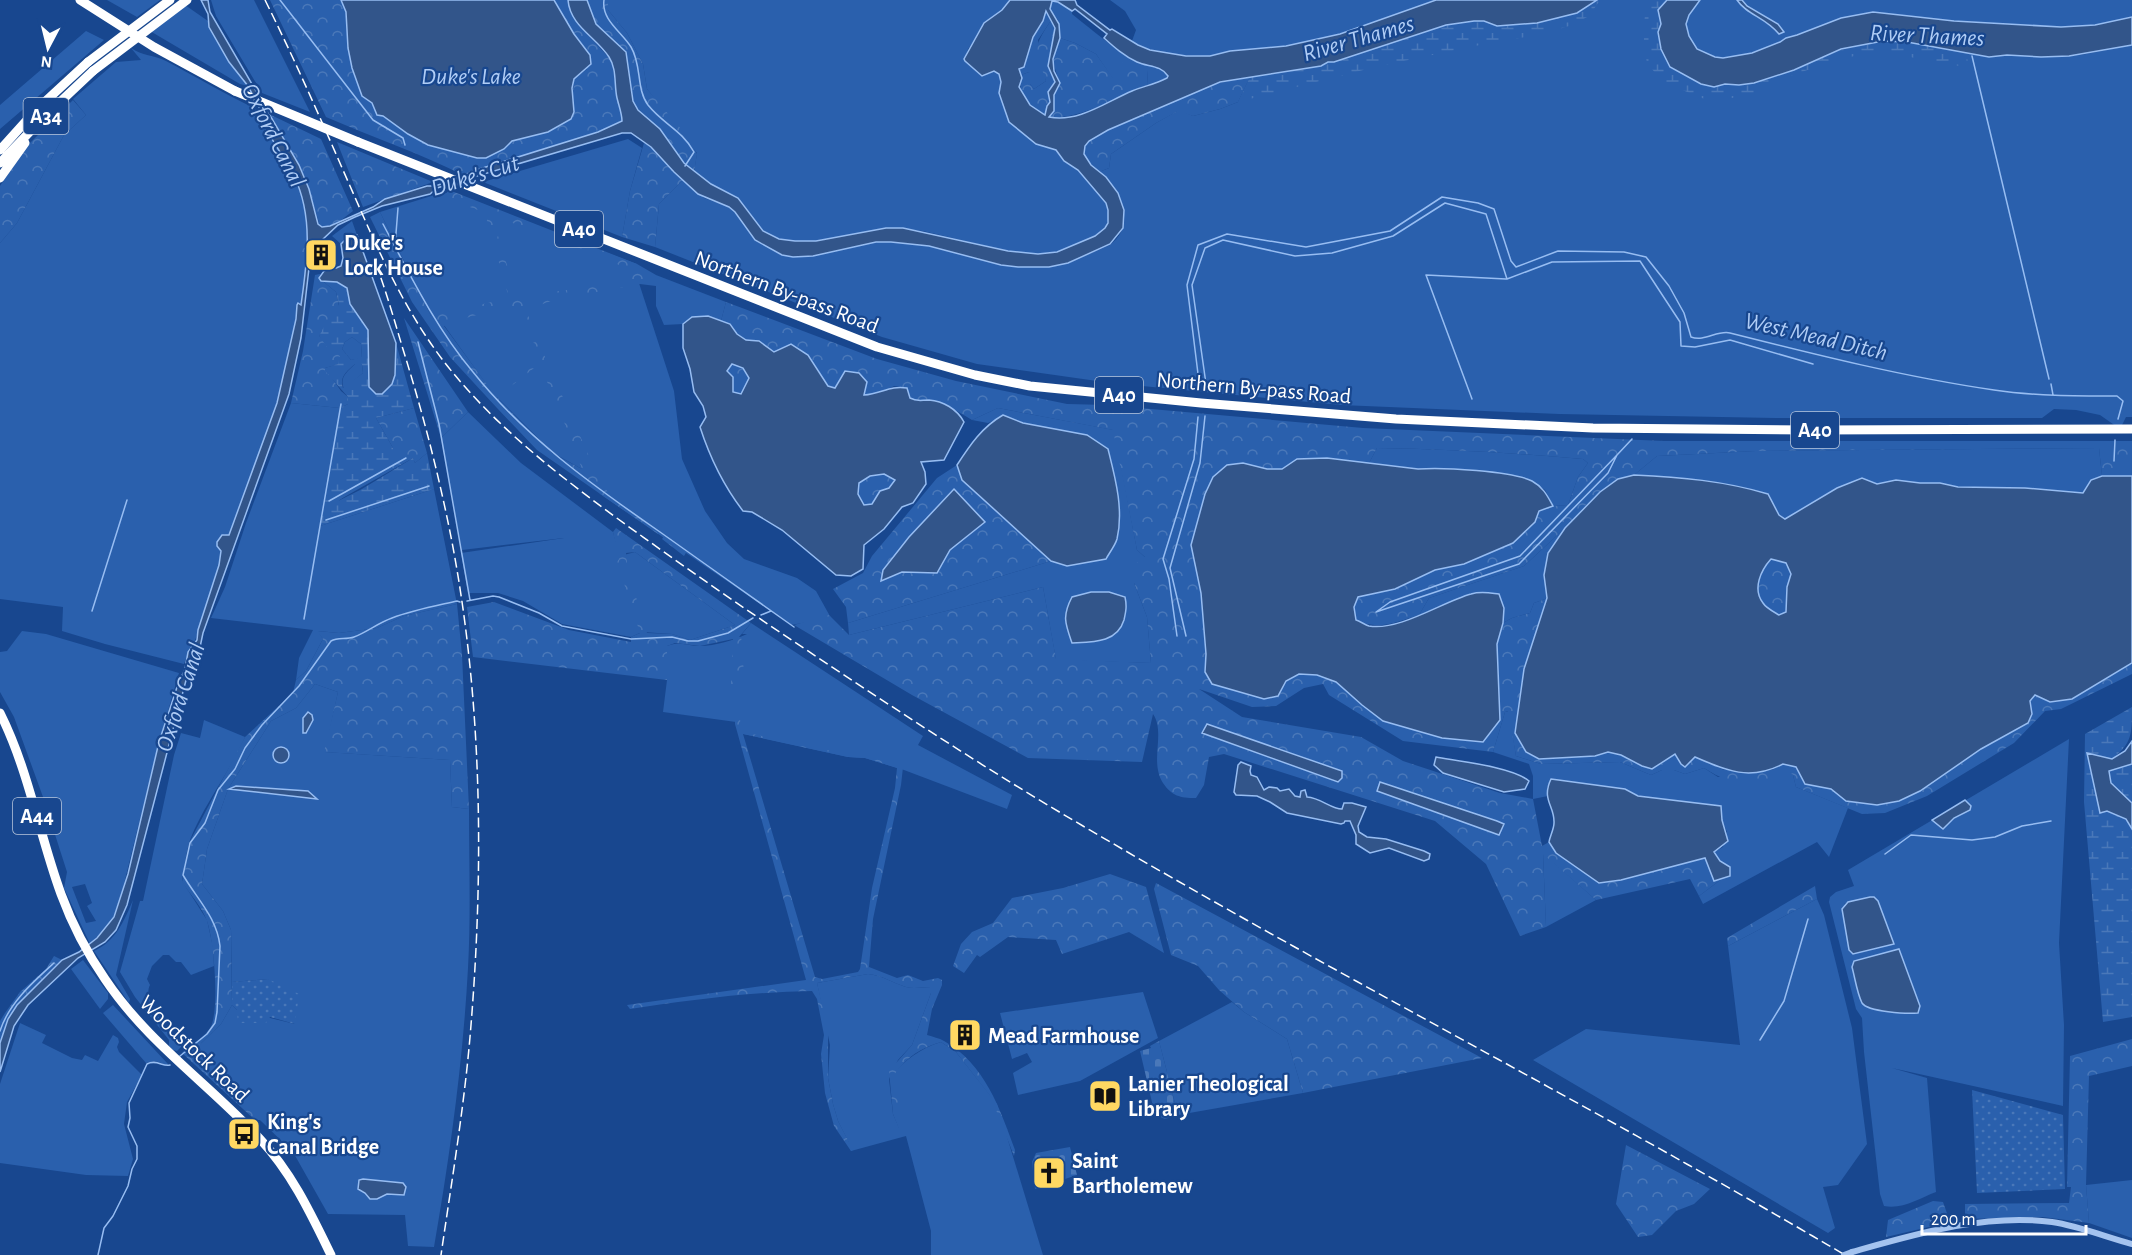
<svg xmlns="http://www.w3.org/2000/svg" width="2132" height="1255" viewBox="0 0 2132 1255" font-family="'Alegreya Sans',sans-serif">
<defs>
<pattern id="forest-crowns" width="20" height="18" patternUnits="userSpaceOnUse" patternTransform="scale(1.5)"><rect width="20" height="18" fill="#2a60ad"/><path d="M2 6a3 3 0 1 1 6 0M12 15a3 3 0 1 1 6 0" fill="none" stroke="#4a78b9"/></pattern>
<pattern id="wetland-marsh" width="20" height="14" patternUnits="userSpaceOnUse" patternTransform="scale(1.5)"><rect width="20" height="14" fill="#2a60ad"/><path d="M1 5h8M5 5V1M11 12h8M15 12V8" fill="none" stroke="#4a78b9"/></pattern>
<pattern id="cemetery-stones" width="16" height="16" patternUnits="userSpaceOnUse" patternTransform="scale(1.5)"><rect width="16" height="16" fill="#2a60ad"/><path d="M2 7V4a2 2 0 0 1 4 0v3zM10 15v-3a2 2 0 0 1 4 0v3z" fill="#4a78b9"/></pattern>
<pattern id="park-dots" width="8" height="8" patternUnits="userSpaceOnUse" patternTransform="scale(1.5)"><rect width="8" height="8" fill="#2a60ad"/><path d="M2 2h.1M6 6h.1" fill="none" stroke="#4a78b9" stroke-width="1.8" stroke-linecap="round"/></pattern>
</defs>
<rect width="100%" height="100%" fill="#18478f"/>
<!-- grass -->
<path fill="#2a60ad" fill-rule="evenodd" d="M107,0H160L137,17Z
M211,0H254L310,112L262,93L216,16Z
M608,0H1010L1002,10L984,23L980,33L968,49L965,61L978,73L994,71L1000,74L1001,82L999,93L1010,122L1036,144L1056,150L1064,161L1078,170L1102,197L1106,203L1109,217L1105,228L1095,236L1057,252L1038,254L1008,251L923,231L886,228L816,241H795L779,239L763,231L738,198L711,184L694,172L697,153L647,89L643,64L627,33L608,10Z
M1110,0H1436L1340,34L1286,46L1230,51L1210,56L1180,55L1154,51L1138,45L1132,41L1136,30L1125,11Z
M1597,0H1667L1658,32L1661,49L1794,70L1841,50L1967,53L1989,57L2007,55L2041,57L2081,55L2132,45V417H2126L2120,429L2100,415L2076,410L2054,409L2042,418H1775L1559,414L1341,405L1111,383L977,364L882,337L655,247L659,204L683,180L704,198L729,207L735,212L755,240L786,256H813L877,242H891L929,246L1001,265L1018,267H1049L1068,263L1110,245C1129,229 1127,214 1116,195C1111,186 1107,178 1099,172L1109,168L1111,154L1156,123L1179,110L1193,116L1220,109L1238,102L1250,77L1295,69L1455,23L1474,21L1553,19L1577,13Z
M1700,0H2132V17L2095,25L2061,27L1954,21L1873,12L1841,18L1752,53L1723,58L1715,57L1696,49L1689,36L1686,24L1689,15Z
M1052,1L1058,2L1072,11V14C1104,39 1123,59 1163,69L1168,76L1167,78L1147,85L1148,70L1113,79L1096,54L1075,43L1060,38L1058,20L1050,9Z
M185,5L208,21L229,62L248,86L240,84L150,31Z
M1045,10L1052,19L1038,40L1046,81L1034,89L1030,84L1029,72L1021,75L1019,69L1026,60L1033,37L1043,21Z
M86,31L104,40L0,129V105Z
M131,48C142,56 154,55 166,61C198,78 228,96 261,111L260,115C276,150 309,190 308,230C307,244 303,258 300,271L306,267L301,305H297L296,319L277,403L229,536L224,534L219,549L221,550L219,565L198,630C196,643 188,652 184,664L105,644L62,631L63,607L0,599V243L17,223L64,135L86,115L73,99L116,62L141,60Z
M628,139L642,148L630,191L622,237L483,182Z
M444,192L637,264L638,280L674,391L682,459L705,511L727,543L744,559L797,578L816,591L831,618L791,625L600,494L591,474L553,453L492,392L441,321L431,316L380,212Z
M352,221L357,235H350L341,244L332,236Z
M656,275L726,302L721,321L708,316L693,317L683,324L664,325L656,306Z
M352,337L361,344L362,358L351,360L342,349L345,342Z
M355,364H362L363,373L344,389C339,377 347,372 355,364Z
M291,403L340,408L320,526L434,489L457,604L404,616L377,628L339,633L318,631L323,639L306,671L296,680L299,658L313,630L211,618L225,587L246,523Z
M998,408L1114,430L1137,550L1146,558L1134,583L1147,617L1151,663L1056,660L1043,587L849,635L848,623L1051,561L1067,566L1106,559L1052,429L1023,423L1004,416L988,423L972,420Z
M468,412L521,463L613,532L620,556L635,552L735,625L690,640L672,634L642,632L631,637L562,624L523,601L498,593H468L461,553L564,538L462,550L441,438Z
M1377,448C1446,449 1514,453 1583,459L1588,463L1578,477L1568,505L1553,506L1545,490L1530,480L1474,471L1418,469L1369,463Z
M2099,448L2102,476L2091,480L2083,493L2025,488L1958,487L1940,483H1920L1896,480L1877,484L1837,488L1785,519L1707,481L1634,475L1657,456L1755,451Z
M1565,528C1545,557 1542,562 1548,598L1534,603L1530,613L1512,618L1503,623L1504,608L1482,592L1472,593L1419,615L1429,598L1524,566Z
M751,623L923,736L918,745L1012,795L1007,809L904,770L865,758L848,757L739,733L736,722L663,712L667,680V646C679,641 687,646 700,646C715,646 734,640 747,634H742Z
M22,631L46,634L179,673L159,742L121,896L111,923L90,944L64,888L67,872L43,797L14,717L0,692V652L7,651ZM85,884L92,903L87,906L96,921L86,923L72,887Z
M315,684L338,692L325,752L450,760L452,807L469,809C469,861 471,915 468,968C463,1062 450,1155 434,1247L408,1246L405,1215L328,1214L293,1152L191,1053L221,1024L232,1005L237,1010L295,1024L268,979L232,982L231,930L223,911L202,884L207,849L228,789L271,721L296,708ZM363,1179L386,1182L390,1181L406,1187L404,1195L387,1194L370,1199L365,1193Z
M1509,711L1516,756L1541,764L1620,762L1651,775L1662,770H1674L1685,774L1704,768L1718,777L1788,770L1793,775L1796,787L1848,808L1829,857L1817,842L1703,904L1699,896L1723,878L1730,875L1714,852L1723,847L1727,832L1722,820L1721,806L1638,796L1625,789L1551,779L1547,788L1548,796L1533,799V776L1529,764L1493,752L1505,712Z
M204,720L245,737C230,772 204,804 190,840C186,853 184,868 182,881L207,920L213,947L214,966L191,975L181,962H176L169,955H163L152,966L147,979L150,985C141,1002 172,1033 182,1046L177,1051L173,1050L169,1046V1040L135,997L120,972L140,901H143L174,755L181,733L200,738Z
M2069,739L2059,943L2064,1025L2063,1106L1892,1068L1927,1078L1936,1192C1920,1198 1902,1210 1884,1206L1880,1194L1864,1052L1862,1018L1856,1009L1829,902L1830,897L1836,892L1854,886L1848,870ZM1870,897L1878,901L1894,944L1844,904L1848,902ZM1899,949L1920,1005L1917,1013H1896L1866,1007Z
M1543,853L1596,900L1546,927Z
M1817,899L1824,915L1852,1028L1867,1144L1838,1185L1823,1187L1835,1228L1828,1233L1533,1060L1586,1029L1740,1045L1728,946Z
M133,900L116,975L130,999L129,1003L94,951C116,941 124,921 133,900Z
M83,960L108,993V999L100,1009L71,969Z
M868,974C882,975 893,983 906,987C914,989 923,987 931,987V993L912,1045L898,1060L889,1079L893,1114L899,1128L891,1076C905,1060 921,1048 941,1042L956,1052L997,1104L1043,1255H931V1231L906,1136L851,1151L849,1143L838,1121L833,1104L828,1078L830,1045L817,983Z
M1143,992L1158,1038L1080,1081L1018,1095L1013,1073L1032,1062L1027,1053L1012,1059L1000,1013Z
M1232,1002L1244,1012L1287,1039L1303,1093L1178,1115L1159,1041Z
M113,1005L168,1064L167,1065L155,1061L146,1063L103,1013Z
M20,1023L46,1035L42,1043L72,1058L82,1060L85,1055L98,1061L113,1035L118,1038L119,1042L117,1047L119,1052L142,1075L127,1102L124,1124L133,1159L128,1176L86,1175L0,1163V1084Z
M2132,1180V1238L2089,1223L2086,1185Z"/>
<!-- forest -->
<path fill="url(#forest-crowns)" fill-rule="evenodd" d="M270,0H341L346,12L348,48L352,68L362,96L372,103L377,115L383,116L408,134L428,145L477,158H486L504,149L512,141L548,132L571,119L574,79L587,69L583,45L574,34L554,0H568L569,8L578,24L611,60L623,120L598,132L470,172L465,176C420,153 372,137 326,117Z
M587,0H608V10L627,33L643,64L647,89L687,136L697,154L694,172L680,159L660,129L634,105L626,52L596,24Z
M1052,19L1055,32L1048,66L1055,82L1051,88L1050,101L1047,106L1045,115C1028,108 1017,93 1021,75L1029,72L1033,78L1030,84L1034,89L1046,81C1035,47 1032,49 1052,19Z
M1060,38L1075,43L1096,54L1113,78L1124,61L1148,70L1147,85C1114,98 1087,117 1050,118L1048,117L1054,107V95L1060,83C1052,62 1052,59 1060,38Z
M1250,77L1238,102L1220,109L1193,116L1178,111L1156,123L1111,154L1109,168L1099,172L1086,160L1084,149L1089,141L1108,130L1214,84Z
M73,100L86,115L64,135L17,223L0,243V186L28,145Z
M271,115L321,139L353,211C343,218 332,230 320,226L306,179Z
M337,142L433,182L363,207Z
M644,143L651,147L683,180L659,204L655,247L622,237L630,191Z
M449,190L637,264L656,275V286L640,284L580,295H571L570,288L588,283L626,277L627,269L601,256L443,197Z
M380,212L431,316L509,298L486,217L490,216L494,223L515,291L520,296L567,290L568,295L526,310L537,338L529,341L513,309L472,316L444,326L491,390L534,353L530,344L538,341L600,481L612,498L661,532L658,534L537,450L497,408L450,357L412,302L370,217ZM538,365L553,393L582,469L552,453L497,397Z
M308,227L306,267L296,275Z
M320,274L319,278L336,292L339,306L319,336L341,355L339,364L325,368L341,391L348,397V404L340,408L291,403L303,351L315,275Z
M726,302L877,359L956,381L1067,404L1106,405L1363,428L1664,441H2132V476H2102L2099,448L1755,451L1657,456L1634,475L1618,479L1586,505L1565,528L1524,566L1429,598L1419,615C1397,622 1378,631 1356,620L1354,607L1358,597L1395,589L1435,570L1464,564L1513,543L1539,511L1553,506L1568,505L1578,477L1588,463L1583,459C1514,453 1446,449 1377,448L1369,463L1297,459L1282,469H1267L1243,463L1213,477L1205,494L1191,545L1201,593L1206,654L1205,672L1213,684L1264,699L1278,696L1286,681L1299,674L1317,675L1336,682L1362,705L1383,721L1442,738L1483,742L1500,720L1497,644L1503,623L1512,618L1530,613L1534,603L1548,598L1524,669L1515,733L1539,759L1595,756L1607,752L1621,755L1642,766L1675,754L1681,764L1695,757L1724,770H1772L1783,764L1796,767L1806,784L1831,789L1847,801C1890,784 1935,768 1978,750C1996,742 2011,730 2028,723L2032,714L2030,701L2035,695L2050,702L2072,699L2132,663V674L2061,709L2045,711L2014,743L1927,796L1885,813L1862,814L1796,787L1793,775L1788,771C1755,787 1735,788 1704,768L1685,774L1674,770H1662L1651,775L1620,762L1541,764L1516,756L1508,711L1505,712L1493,752L1403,741L1329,695L1323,684L1304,688L1276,706L1252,707L1199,689L1242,717L1361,737L1403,761L1500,793L1533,799L1542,846L1549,842L1556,853L1599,883L1621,880L1705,858L1714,881L1723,878L1699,896L1690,879L1596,900L1543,854L1546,927L1520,936L1486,864L1435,821L1224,754L1209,757L1204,785L1196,798C1180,798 1172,796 1163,783C1149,761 1166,733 1153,714L1142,762L1028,758L912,695L794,625L829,615L849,635L1043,587L1056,659L1151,663L1147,617L1134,583L1131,567L1145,557L1137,550L1113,430L998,408L972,420C959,412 947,405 933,401C925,399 918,402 910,398L907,388L894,386L879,394L864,395L840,379L835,388L828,386L808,355L774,352L759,341L746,340L737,334L730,324L721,321Z
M404,318L468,412L441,438Z
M732,364L743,368L749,378L741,394L733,393V377L727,371Z
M414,408L427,453L415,463L413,458L332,504L393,448L376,418Z
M957,465L962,480L1051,561L848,623L846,607L833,589L863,573L872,556L937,478ZM954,490L985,522L950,550L937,573L902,572L881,580L883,570L909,537Z
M884,474L896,480L889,488L880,491L872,504L864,505L858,494L859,483L870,476Z
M616,528L751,623L739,637H741C744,654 746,676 737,691L731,684L733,639L700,646L675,643L667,646V680L473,657L467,607L494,602L569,630L631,642V637L640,633L622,577L629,574L647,633L672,634L690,640L735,625L635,552L626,553L628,573L622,574L617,562L619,559L613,532Z
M665,535L687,551L684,556L662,539Z
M1771,559L1786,563L1791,574L1787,587L1786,612L1779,615C1774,611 1766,608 1763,603C1752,588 1761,570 1771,559Z
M457,604L462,655L469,809L452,807L450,760L324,752L338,692L315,684L296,708L271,721L228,789L207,849L202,884L223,911L231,930L232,1005L221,1024L191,1053L262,1120H255L182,1053C191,1044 208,1036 212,1024C219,1003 214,941 207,921C202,907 190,894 182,882L190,841L245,737L293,693L296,680L306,671L323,639L317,631L339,633L377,628L404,616Z
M735,716H739L743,732L850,755L866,756L903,767L901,785L873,919L869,967L897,978L908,975L923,981L938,978L942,980V985L932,1009L927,1035C933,1037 939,1038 944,1041C985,1064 1000,1109 1015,1150L1014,1156L991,1097L956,1052L941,1042C922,1047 905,1058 894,1075L902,1124V1129H899L893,1114L889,1071L912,1045L931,993V987C922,987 914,989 906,987C893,983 882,975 868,974L817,983L828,1029V1078L833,1104L838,1121L853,1150L851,1151L834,1126L825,1093L821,1054L824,1035L817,999L812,991C751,992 690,1000 630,1009L627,1005L806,980L735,724ZM743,734L848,757L865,758L897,768L895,788L872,888L860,969L858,972L822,979L815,977Z
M1110,874L1146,887L1164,953L1129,932L1062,954L1056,940L1008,937L980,957L977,955L964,973L953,966L961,944L972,932L993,923L1012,898L1063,888Z
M1156,883L1482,1058L1303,1093L1287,1039L1244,1012L1219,990L1198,966L1171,955L1154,889Z
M1815,886L1817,899L1728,946L1727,938Z
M54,956L62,960L17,1005L8,1019L0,1043V1021L5,1013L20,992L46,969Z
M2132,1039V1066L2089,1076L2086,1185L2089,1223L2043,1217L1965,1219V1204L2069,1203L2071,1187H2067L2070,1056Z
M1626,1145L1710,1189L1694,1204L1676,1211L1652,1235L1638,1237L1616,1204Z
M1933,1201L1943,1202L1950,1222L1886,1237L1888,1220Z"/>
<!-- wetland -->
<path fill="url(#wetland-marsh)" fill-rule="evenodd" d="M1597,0H1607L1598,3L1589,16L1572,25L1540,35L1499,41L1375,67L1238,102L1250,77L1321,66L1328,62H1334L1446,25L1474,21H1484L1497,26L1537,23L1583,10Z
M1652,0H1667L1661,6L1659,15L1661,24L1658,32L1661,49L1685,74L1701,84L1714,87L1725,84L1739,85L1754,83L1794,70L1841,50L1883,41L1907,42L1967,53L1968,67L1930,62L1895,53L1872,51L1822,65L1784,78L1761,92L1732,98L1707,100L1670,85L1657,75L1647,63L1644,47V23L1646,9Z
M324,271L360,275L396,343L414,408L376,418L393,448L392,463L338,501L362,489L413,458L415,463L427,453L434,489L320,526L340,408L348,404V397L325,371V368L338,364L340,356L329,350L319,336L332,312L339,305L336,292L319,278ZM352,337L361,344L362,357L351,360L342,349L345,342ZM355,364H362L363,373L343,388C339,377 347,371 355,364Z
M2132,707C2132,735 2132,743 2112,759L2087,753L2101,813L2106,811L2126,819L2132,829V1017L2103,1022L2084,802L2085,734Z
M2132,764V803L2111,783L2109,771Z"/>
<!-- cemetery -->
<path fill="url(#cemetery-stones)" d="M1159,1041L1178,1115L1165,1119L1155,1115L1140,1051L1151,1048L1150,1046Z
M1070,1147L1077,1175L1035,1189L1032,1162L1036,1153Z"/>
<!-- park -->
<path fill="url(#park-dots)" d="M268,979L299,994L295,1024L270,1017L266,1023H238L237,1010L232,1005V982Z
M1972,1090L2063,1115L2065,1189L1977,1193Z"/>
<!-- water -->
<path fill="#32558a" stroke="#97bdf2" stroke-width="1.5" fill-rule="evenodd" d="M201,0H208L210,12L299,165L309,189L318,224L322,227L330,226L373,207L385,199L427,186H435L463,177L470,172L598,132L622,121C622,114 619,106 617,98C614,85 617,69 609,57C596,37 570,26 568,0H587L596,24L626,52L633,101L638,110L660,129L684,163L711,184L738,198L763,231L779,239L795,241H816L886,228H903L1008,251L1038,254L1057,252L1095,236L1105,228L1108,223V210L1106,203L1078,170L1064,161L1056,150L1036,144L1009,122L999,93L1001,82L999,74L994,71L982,76L965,61L964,59L984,23L1002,10L1010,0H1075L1077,5L1110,30L1112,29L1138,45L1150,50L1186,56H1210L1230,51L1286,46L1340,34L1436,0H1597L1577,13L1537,23L1497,26L1484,21H1474L1446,25L1334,62H1328L1321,66L1220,82L1108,130L1089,141L1085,146L1084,154L1091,165L1106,177L1118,193L1124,210L1123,228L1110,244L1068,263L1049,267H1018L1001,265L929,246L891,242H876L813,256L793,257L782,255L755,240L735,212L729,207L698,194L674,172L651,147L631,133H622L437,188L430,194L382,206L355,217L338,225L320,242L309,268L301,338L289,394L203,633L199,652L190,665L127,905L116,930L105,942L78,958L28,1005L14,1026L0,1072V1043L8,1019L17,1005L62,960L79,952L97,938L114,917L128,874L159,742L178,684L185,669L188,652L197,640L198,630L219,565L221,551L217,546V542L222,535H229L277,403L296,319L297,305L298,303L301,305C307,263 314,217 294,176C284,157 271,139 261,120V111L248,86L229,62L209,27L208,14ZM1052,1L1058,2L1072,11L1075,9L1107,34L1104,38C1114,47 1124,56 1137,62C1148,67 1161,65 1168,76L1167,78C1156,84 1144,86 1132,91C1106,102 1078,123 1049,117L1054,111V95L1060,83L1054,71L1053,59L1060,38L1059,24L1050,9ZM1046,11L1055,28L1048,66L1055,82L1048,92L1050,102L1047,106L1045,115L1030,105L1019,87L1022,78L1019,69L1024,67L1033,37L1043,21Z
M341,0H554L574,34L590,55L591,64L574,79L572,88L574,112L571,119L548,132L512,141L504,149L486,158H477L428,145L408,134L383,116L377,115L372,103L362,96L352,68L348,48L346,12Z
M1667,0H1700L1689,15L1686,24L1689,36L1697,49L1715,57L1723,58L1752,53L1780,42L1786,38L1797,35L1841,18L1873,12L1954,21L2061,27L2095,25L2132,17V45L2069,56L2041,57L2007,55L1989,57L1907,42L1883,41L1841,49L1794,70L1754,83L1739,85L1725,84L1714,87L1701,84L1670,67L1661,49L1658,32L1661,24L1658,10Z
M1737,0H1742L1747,6L1778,24L1784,32L1779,34C1765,17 1747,15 1737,0Z
M350,235H357L396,343L395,375L392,384L382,394H376L369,387L368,330L350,304L347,288L337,282L321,281L319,278L324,271L334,266L336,268L341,266L343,258L341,244Z
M708,316L730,324L737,334L746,340L759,341L774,352L791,344L808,355L828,386L835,388L845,371L859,373L867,382L864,395C881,394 890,385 907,388L910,398C917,402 921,400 929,400C943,401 957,409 964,422L944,460L921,462L925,472L926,484L913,503L902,507L884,529L864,545L863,569L851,576L836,575L782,530L752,512L743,511C723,485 710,458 700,427L706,417L703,406L694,392L690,369L683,348V324L692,317ZM732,364L743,368L749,378L741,394L733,392V377L727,371ZM884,474L895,480L889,488L880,491L872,504L864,505L858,494L859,483L870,476Z
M1003,415L1023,423L1087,435L1108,449C1115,477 1124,509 1117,539C1115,546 1109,553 1106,559L1067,566L1051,561L962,480L957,465C970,445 982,427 1003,415Z
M1327,458L1418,469C1442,467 1512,471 1532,481C1543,487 1547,495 1553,506L1539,511L1535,522L1513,543L1464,564L1435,570L1395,589L1358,597L1354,607L1356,620C1360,621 1365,625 1369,626C1400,631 1442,602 1471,594C1481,591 1490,593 1499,594L1504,608L1503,623L1497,644L1500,720L1483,742L1442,738L1383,721L1362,705L1336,682L1317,675L1299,674L1286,681L1278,696L1264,699L1212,684L1205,672L1206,654L1201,593L1191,545L1205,494L1213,477L1227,465L1243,463L1267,469H1282L1297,459Z
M1634,475C1680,477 1725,481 1768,494L1779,515L1785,519L1837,488L1862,478L1877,484L1896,480L1920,483H1940L1958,487L2025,488L2083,493L2091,480L2102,476H2132V663L2072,699L2050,702L2035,695L2030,701L2032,714L2028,723L1981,749L1920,791L1899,801L1877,805L1846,801L1831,789L1805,784L1796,767L1783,764C1750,781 1727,771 1695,757L1685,767L1681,764L1675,754L1652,769L1642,766L1621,755L1608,752L1595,756L1539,759L1526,752L1515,733L1524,669L1547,598L1544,575L1548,553L1565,528L1600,492L1618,479ZM1771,559L1786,563L1791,574L1787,587L1786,612L1779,615C1774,612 1766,608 1763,603C1752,589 1761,570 1771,559Z
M954,489L985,522L950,550L937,573L902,572L881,581L883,570L909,537Z
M1091,592H1109L1125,597C1127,606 1126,611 1124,620C1117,643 1093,642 1072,643C1065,623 1062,616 1072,597Z
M308,712L312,715L313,720L306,733H303V718Z
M1207,724L1342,771V778L1338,782L1202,733Z
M2132,741V764L2109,771L2111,783L2132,803V829L2126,819L2107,811L2100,813L2087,753L2112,759L2125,751Z
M273 755a8 8 0 1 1 16 0a8 8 0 1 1-16 0Z
M1436,757C1458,761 1513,767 1529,781L1525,789L1504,792L1443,773L1434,765Z
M1241,762L1251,766L1250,771L1251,775L1257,777L1264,790L1269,787L1277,788L1280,791L1289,789L1295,796L1300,797L1301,791L1305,790L1307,797C1321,798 1331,809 1342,809L1344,803H1352L1366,807L1358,826L1359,832L1367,837L1386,839L1424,851L1430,854L1429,859L1424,861L1389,848L1370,853L1356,844V835L1350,821H1345L1344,823L1341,824L1287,813L1270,802L1257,796L1236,795L1234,792L1238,765Z
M1551,779L1625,789L1638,796L1721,806L1722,820L1728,841L1714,852L1720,861L1730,867V876L1714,881L1705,858L1621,880L1599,883L1556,853L1549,842C1550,836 1554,829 1554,823C1555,806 1541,800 1551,779Z
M1380,782L1497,821L1504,824L1499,835L1377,791Z
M236,786L308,791L317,799L229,789Z
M1965,800L1971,806L1970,810L1954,818L1943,829L1932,820Z
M1870,897H1874L1878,901L1894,944L1853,954L1849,950L1842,909L1848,902Z
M1899,949L1920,1006L1918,1013C1907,1014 1868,1012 1862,1003C1857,993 1855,978 1852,967L1854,961Z
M363,1179L403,1183L406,1187L404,1195L387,1194L377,1199H370L365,1193L358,1189L359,1180Z"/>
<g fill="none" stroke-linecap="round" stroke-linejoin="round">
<!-- stream -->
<path stroke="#97bdf2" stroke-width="1.5" d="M280,0L373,120L403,138L405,145
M604,0C601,20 622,32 631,47C642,65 636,89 648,105C663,124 682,130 694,152L685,166
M1972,56L2049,379
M383,224C410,275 436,328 473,372C525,437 592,485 660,532C705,564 749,595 794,627
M395,246L398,208
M418,342L439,424L470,600
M2051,384L2053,395
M1200,390L1187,285L1198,245L1227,234L1306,247L1390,231L1442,197L1478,203L1494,209L1511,261L1516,267L1558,251L1624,252L1646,257L1669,286L1684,313L1691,337C1705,342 1717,330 1730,333C1817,355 1905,377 1994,390C2034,396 2076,396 2117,396L2123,401L2118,419
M1207,391L1192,285L1205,248L1223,240L1295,256L1332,253L1393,236L1445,203L1486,214L1507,279L1552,262L1640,261L1680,322L1681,346L1695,347L1730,340L1813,364
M1472,399L1426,275L1506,279
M1617,455L1608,473L1519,564L1376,612L1390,602L1520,556L1617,455L1632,439
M2114,461L2115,440
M329,501L406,458
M326,520L429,486
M467,601L493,596L499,597L539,613L562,626L631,639L672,637L688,641H698L728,633L753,618
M92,611L127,500
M761,615L771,611
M304,619L341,404
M1177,636L1169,579L1163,559L1194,459L1198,417
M1186,636L1170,568L1200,463L1205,416
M1885,854L1911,835L1972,840L1995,837L2022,826L2051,821
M0,1031C9,1003 33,982 54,963
M1760,1040L1784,1001L1808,919
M180,1056L207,1034L215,1023L217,1012L220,946C217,918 197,899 183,875L190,843L205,823L218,790L235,769L245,748L262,725L299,686L331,641C338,637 346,640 354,637C367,632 378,623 392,618C413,610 435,606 457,601L460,602
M98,1255L104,1228L113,1216L128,1186L132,1169L137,1159V1146L128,1127L130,1118L129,1103L147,1064C156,1059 163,1067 170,1065"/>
<!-- minor -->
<path stroke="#a4c3ef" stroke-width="6" d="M1852,1252C1916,1234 1986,1213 2052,1222C2079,1226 2106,1237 2132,1244"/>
<!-- highway -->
<path stroke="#fff" stroke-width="9" d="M80,0L154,47L235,91
M358,142L877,347L975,375L1030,386L1201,403L1396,419L1593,428L1811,430L2132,429
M0,150L36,110L88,62
M0,163L42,119L93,71
M0,178L25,143
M0,713C29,771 39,834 61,894C72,924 87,953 105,979C147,1042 209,1084 260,1139C292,1173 311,1214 331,1255"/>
<!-- rail -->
<path stroke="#fff" stroke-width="1.5" stroke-dasharray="10 4.5" stroke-linecap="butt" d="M265,0C293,56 318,113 343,170C373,238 399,303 445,363C493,424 552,470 614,516C673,559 733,601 793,641C889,705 984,768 1083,826C1334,974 1594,1107 1845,1255
M376,264C386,291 394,319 402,346C422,410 439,475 452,542C482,700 484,864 471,1025C465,1102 452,1179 441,1255"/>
<!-- minor-bridge -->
<path stroke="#a4c3ef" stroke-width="6" d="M1844,1255L1852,1252"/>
<!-- highway-bridge -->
<path stroke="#fff" stroke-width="9" d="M88,62L170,0
M93,71L187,0
M235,91L358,142"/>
</g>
<!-- icons -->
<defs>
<g id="building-square" transform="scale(1.725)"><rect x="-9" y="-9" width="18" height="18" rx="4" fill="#ffd862" stroke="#18478f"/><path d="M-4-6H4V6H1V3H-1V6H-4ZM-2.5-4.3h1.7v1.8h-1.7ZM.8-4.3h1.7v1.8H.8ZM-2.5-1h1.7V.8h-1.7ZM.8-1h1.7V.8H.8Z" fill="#111"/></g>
<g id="library-square" transform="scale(1.725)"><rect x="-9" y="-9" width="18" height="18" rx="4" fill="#ffd862" stroke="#18478f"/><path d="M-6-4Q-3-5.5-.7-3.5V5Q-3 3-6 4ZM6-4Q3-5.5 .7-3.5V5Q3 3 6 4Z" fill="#111"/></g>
<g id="bus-square" transform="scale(1.725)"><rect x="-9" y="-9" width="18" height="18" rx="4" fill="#ffd862" stroke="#18478f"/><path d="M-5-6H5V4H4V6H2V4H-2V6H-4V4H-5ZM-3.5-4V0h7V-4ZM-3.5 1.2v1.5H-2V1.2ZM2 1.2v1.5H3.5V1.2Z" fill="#111"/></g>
<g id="church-square" transform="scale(1.725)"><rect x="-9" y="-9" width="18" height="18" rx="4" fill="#ffd862" stroke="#18478f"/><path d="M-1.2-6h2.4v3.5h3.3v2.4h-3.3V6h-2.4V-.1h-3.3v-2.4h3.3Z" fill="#111"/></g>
</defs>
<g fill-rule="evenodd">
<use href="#building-square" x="321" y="255"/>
<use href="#building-square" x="965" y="1035"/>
<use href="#library-square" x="1105" y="1096"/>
<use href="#bus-square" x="244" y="1134"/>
<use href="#church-square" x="1049" y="1173"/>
</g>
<g text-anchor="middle" stroke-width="4.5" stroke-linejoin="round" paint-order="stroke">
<!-- shield labels -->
<g fill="#18478f" stroke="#bac8dd" stroke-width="1.5">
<rect x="23.5" y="98" width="45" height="36" rx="4.5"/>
<rect x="555" y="211" width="48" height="36" rx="4.5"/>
<rect x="1095" y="377" width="48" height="36" rx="4.5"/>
<rect x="1791" y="412" width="48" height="36" rx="4.5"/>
<rect x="13" y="798" width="48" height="36" rx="4.5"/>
</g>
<g font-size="21" font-weight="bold" fill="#fff">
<text x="46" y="123">A34</text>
<text x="579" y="236">A40</text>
<text x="1119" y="402">A40</text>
<text x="1815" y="437">A40</text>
<text x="37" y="823">A44</text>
</g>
<!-- poi labels -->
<g font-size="22" font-weight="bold" fill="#fff" stroke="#18478f" text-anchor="start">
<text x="344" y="250">Duke's<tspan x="344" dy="25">Lock House</tspan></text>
<text x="988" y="1043">Mead Farmhouse</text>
<text x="1128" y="1091">Lanier Theological<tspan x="1128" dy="25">Library</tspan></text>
<text x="267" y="1129">King's<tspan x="267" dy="25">Canal Bridge</tspan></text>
<text x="1072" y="1168">Saint<tspan x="1072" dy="25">Bartholemew</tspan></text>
</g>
<!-- street labels -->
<g font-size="22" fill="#fff" stroke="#18478f">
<text transform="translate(787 291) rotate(21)" y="8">Northern By-pass Road</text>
<text transform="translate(1254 387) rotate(5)" y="8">Northern By-pass Road</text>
<text transform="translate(195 1048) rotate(44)" y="8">Woodstock Road</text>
</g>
<!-- water labels -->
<g font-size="24" font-style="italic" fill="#b0cdf6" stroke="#18478f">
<text transform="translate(1927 35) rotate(3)" y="8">River Thames</text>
<text transform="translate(1358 38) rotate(-16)" y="8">River Thames</text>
<text x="471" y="84">Duke's Lake</text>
<text transform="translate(274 135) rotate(63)" y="8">Oxford Canal</text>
<text transform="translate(475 175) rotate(-17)" y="8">Duke's Cut</text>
<text transform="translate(1816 336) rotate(13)" y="8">West Mead Ditch</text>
<text transform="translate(180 697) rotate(-72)" y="8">Oxford Canal</text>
</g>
</g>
<!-- north arrow -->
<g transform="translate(48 48) rotate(187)" stroke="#18478f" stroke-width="4.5" paint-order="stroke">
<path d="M0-4.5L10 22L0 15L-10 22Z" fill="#ffffff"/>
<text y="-9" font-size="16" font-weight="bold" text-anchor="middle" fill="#ffffff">N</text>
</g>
<!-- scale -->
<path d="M1922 1225v9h164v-9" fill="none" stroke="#ffffff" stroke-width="3"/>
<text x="1931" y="1225" font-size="18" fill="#ffffff" stroke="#18478f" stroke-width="4.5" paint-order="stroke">200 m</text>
</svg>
